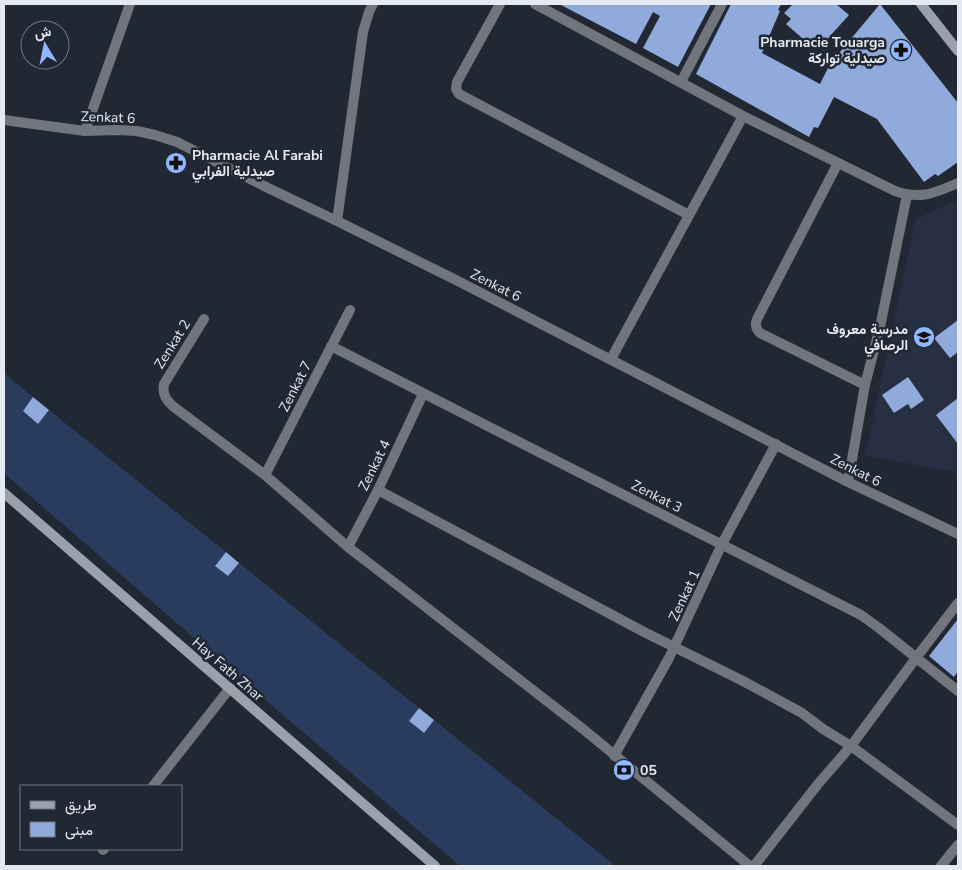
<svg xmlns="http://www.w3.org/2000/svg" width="962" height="870" viewBox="0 0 962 870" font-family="'Nunito Sans',Vazirmatn,sans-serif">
<rect width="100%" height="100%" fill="#212834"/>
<!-- built -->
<path fill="#273042" d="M958,200V473L865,455L916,219Z"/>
<!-- grass -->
<path fill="#2a3c5d" d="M4,373L33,397L23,411L38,423L49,410L226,552L215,566L228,576L239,563L419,708L409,721L423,733L434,720L613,864L611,866H460L240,678L4,473Z"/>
<!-- building -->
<path fill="#8faadb" d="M559,4H711L678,67L643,48L660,16L653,12L636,44Z
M731,4H781L778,10L780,11L762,53L820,84L830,64L880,4L958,103V162L938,176L935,174L924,182L877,119L834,97L818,128L814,127L809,137L696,74Z
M793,4H836L849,15L821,46L814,40L810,45L786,24L791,19L784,13Z
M958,320V352L950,358L934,338Z
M908,377L924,400L911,409L908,404L894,413L882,395Z
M33,397L49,410L38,424L23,411Z
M958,398V444L936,415Z
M226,552L239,563L228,576L215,566Z
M958,619V671L954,677L929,656Z
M419,708L434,720L424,733L409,721Z"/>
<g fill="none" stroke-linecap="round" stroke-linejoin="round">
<!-- street -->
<path stroke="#72757c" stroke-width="10" d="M500,4L457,82L456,89L459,94L689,215
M535,4L743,116L895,191C922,200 934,193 958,183
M681,82L722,4
M4,120L85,131L117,130L137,131L155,135L177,142L266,187L337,221L456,280L848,482L958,534
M85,131L130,4
M838,163L757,319C755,324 756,329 760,333L865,385
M337,221L363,32L369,12L373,4
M204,319L164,384C162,394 166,400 174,407L265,475L348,547L422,604L583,729L750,866
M331,346C507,437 685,525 861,615L879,628L958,691
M611,359L743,116
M265,475L350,310
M848,482L865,385L880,327L907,195
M378,490L644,632L743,681L802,713L823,729L851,746L958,825
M348,547L378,490L423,394
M614,756L669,658L722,544L776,444
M153,786L230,688
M103,850L104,849
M754,866L818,784L851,746L916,658L958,603
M941,866L958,845"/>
<!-- secondary -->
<path stroke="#9ba1ac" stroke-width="10" d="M921,4L958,51
M4,493L435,866"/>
</g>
<!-- icons -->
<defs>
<g id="pharmacy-disc" transform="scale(1.125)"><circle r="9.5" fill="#91b8fd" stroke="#212834"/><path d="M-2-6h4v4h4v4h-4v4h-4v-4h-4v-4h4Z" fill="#111"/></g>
<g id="school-disc" transform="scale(1.125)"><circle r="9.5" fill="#91b8fd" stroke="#212834"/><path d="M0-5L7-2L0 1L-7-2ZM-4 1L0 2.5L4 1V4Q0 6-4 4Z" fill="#111"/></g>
<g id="bank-disc" transform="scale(1.125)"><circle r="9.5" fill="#91b8fd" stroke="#212834"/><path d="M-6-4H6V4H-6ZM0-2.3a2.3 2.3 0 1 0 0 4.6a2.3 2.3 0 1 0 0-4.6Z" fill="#111"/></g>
</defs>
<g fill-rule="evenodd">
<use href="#pharmacy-disc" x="901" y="50"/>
<use href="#pharmacy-disc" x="176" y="163"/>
<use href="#school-disc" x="924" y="337"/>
<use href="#bank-disc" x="624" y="770"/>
</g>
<g text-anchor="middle" stroke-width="5" stroke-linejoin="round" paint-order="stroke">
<!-- poi labels -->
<g font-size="14" font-weight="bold" fill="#e5eaf2" stroke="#212834" text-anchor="end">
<text x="885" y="47">Pharmacie Touarga<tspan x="885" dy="16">صيدلية تواركة</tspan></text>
<text x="192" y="160" text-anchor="start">Pharmacie Al Farabi<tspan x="192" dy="16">صيدلية الفرابي</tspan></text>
<text x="908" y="334">مدرسة معروف<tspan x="908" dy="16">الرصافي</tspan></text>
<text x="640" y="775" text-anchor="start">05</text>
</g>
<!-- street labels -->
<g font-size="14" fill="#e5eaf2" stroke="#212834">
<text transform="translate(108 117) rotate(2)" y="5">Zenkat 6</text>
<text transform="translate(496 285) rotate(27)" y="5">Zenkat 6</text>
<text transform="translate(172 344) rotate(-58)" y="5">Zenkat 2</text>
<text transform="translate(295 386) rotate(-63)" y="5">Zenkat 7</text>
<text transform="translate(374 465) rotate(-64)" y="5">Zenkat 4</text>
<text transform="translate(856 470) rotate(27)" y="5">Zenkat 6</text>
<text transform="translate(657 496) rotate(27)" y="5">Zenkat 3</text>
<text transform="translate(684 595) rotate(-65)" y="5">Zenkat 1</text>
<text transform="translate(228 669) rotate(41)" y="5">Hay Fath Zhar</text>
</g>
</g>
<!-- border -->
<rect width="962" height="870" fill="none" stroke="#e5eaf2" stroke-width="10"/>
<!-- legend -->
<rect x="20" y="785" width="162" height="65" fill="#212834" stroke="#6f7680"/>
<rect x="30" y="801" width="25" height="8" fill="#9ba1ac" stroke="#6f7680"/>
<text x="65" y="810" font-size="15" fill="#e5eaf2">طريق</text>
<rect x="30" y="822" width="25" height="15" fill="#8faadb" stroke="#6f7680"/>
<text x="65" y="835" font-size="15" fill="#e5eaf2">مبنى</text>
<!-- north arrow -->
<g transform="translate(45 45) rotate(350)"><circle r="24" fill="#212834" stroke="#6f7680"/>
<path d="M0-4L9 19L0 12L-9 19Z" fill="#91b8fd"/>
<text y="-8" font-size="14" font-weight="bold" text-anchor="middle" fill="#e5eaf2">ش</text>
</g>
</svg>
